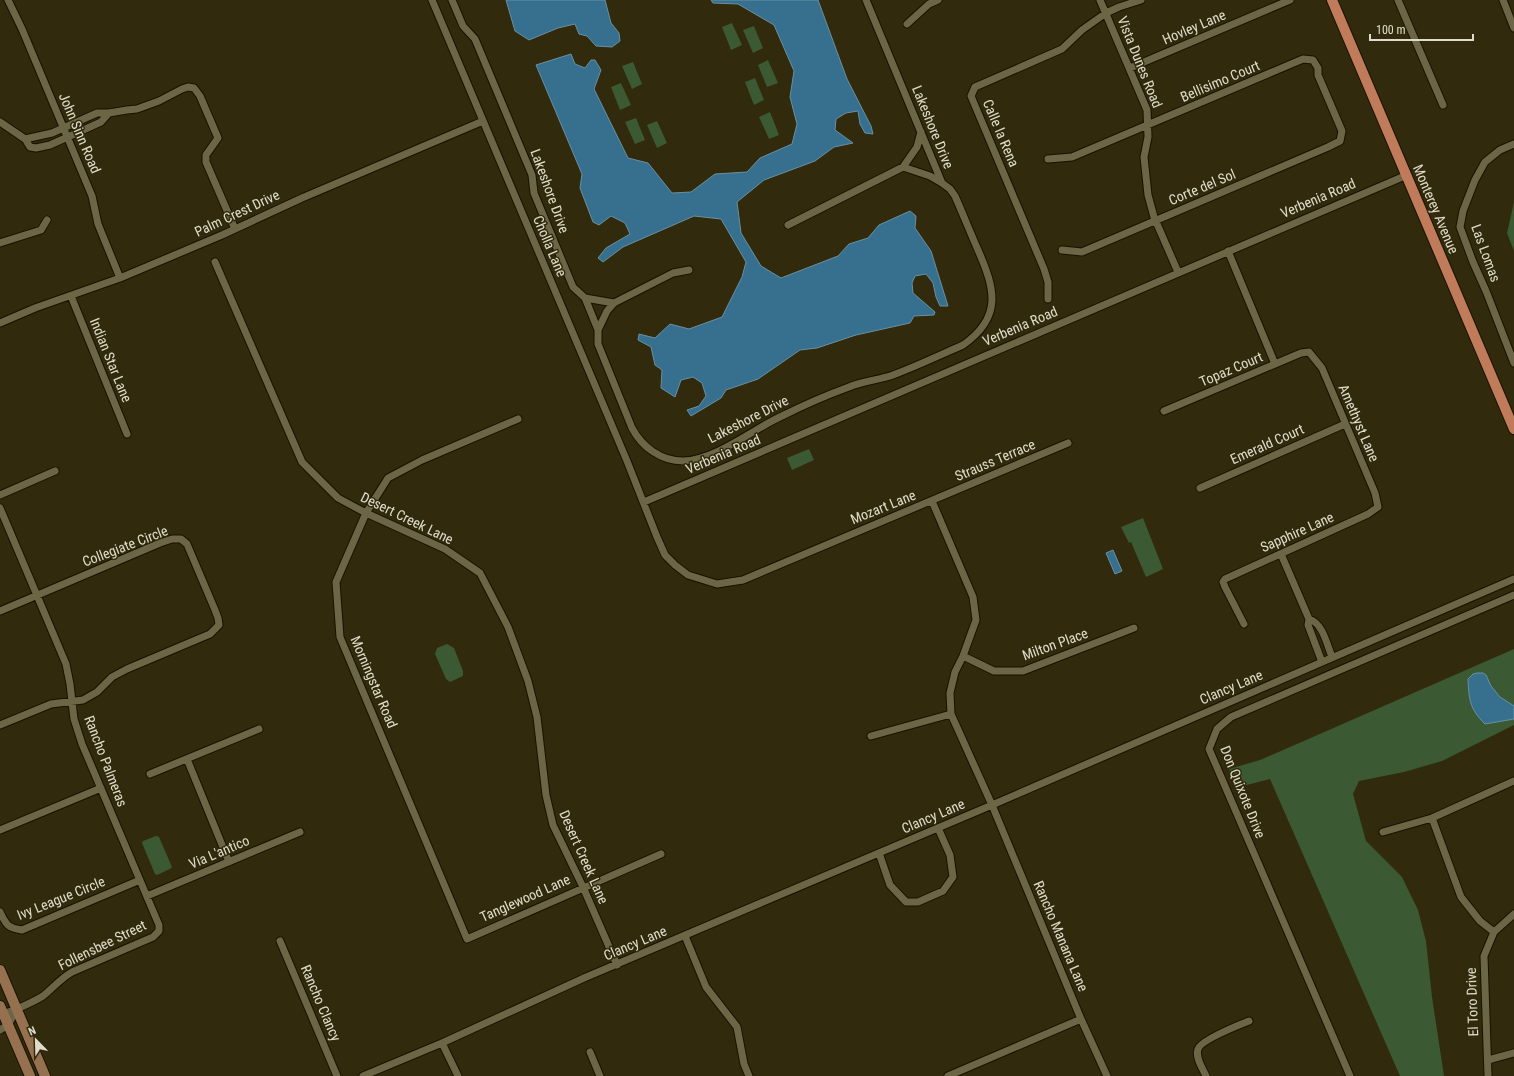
<svg xmlns="http://www.w3.org/2000/svg" width="1514" height="1076" viewBox="0 0 1514 1076" font-family="'Roboto Condensed',sans-serif">
<rect width="100%" height="100%" fill="#312a0c"/>
<!-- green -->
<path fill="#3b5933" d="M732,23L742,45L731,50L722,27Z
M754,26L763,48L753,53L743,30Z
M768,60L778,83L767,87L758,65Z
M633,62L642,84L632,89L622,66Z
M755,78L764,100L754,105L745,82Z
M621,83L631,105L620,110L611,87Z
M770,112L779,135L769,139L759,117Z
M636,118L645,140L635,144L625,122Z
M657,121L667,143L657,148L647,125Z
M1514,202V251L1507,233Z
M809,449L814,460L792,470L787,458Z
M1143,518L1163,569L1146,577L1131,542L1129,543L1121,527Z
M447,644L454,648L463,671V676L450,682L446,679L435,654L437,648Z
M1514,649V725L1442,761L1404,772L1359,781L1353,794L1366,841L1402,877L1418,910L1426,941L1432,997L1444,1076H1400L1270,779L1235,788L1229,769L1260,760Z
M156,836L159,837L172,867L170,869L157,875L155,874L142,843L143,841Z"/>
<!-- water -->
<path fill="#37708e" stroke="#6a90a0" d="M506,0H605L611,23L619,33L620,41L612,47L596,46L587,36L579,34L575,24L558,28L529,40L515,31Z
M711,0H818L847,79L871,126L873,134L865,133L860,124L858,111L846,113L836,119L835,130L853,143L834,147L815,161L764,180L737,202L741,233L761,266L781,278L838,256L849,244L868,238L879,225L910,211L916,216L915,228L931,251L948,306H940L936,297L933,283L926,274L915,276L912,283L913,293L935,312L934,315L914,316L910,323L856,335L817,348L800,350L758,379L726,390L721,398L691,416L687,410L699,406L706,396L702,383L693,377L681,380L675,397L661,388L662,370L655,365L651,347L638,340L639,334L655,338L670,324L689,329L722,317L742,277L746,262L721,219L694,216L623,247L603,262L598,258L606,248L630,234L625,223L611,216L599,225L593,222L580,188L582,174L536,65L571,54L575,64L585,68L591,60H595L601,70L594,89L628,158L648,163L672,193L691,192L715,174L747,172L760,158L792,144L797,124L790,97L794,71L774,25L738,4L713,3Z
M1113,550L1122,571L1115,574L1106,553Z
M1477,673H1483L1486,675L1491,686L1500,697L1514,706V719L1485,724C1470,709 1469,701 1468,679L1473,674Z"/>
<g fill="none" stroke-linecap="round" stroke-linejoin="round">
<!-- street casing -->
<g stroke="#191200" stroke-width="9">
<path id="street" d="M8,0L22,29L92,196L98,224L120,278
M432,0L627,461L657,537L665,555L675,565L688,575L717,584L743,580L1068,443
M452,0L463,26L475,39L532,175L534,193L573,287L585,298L598,330V344L632,428C642,447 661,461 683,461C716,460 753,429 782,416C804,405 827,395 849,387C863,381 879,380 893,375C917,366 940,355 963,345C1003,317 995,289 978,250C970,232 963,214 955,196L950,189L942,183L866,0
M1100,0L1147,110L1148,137L1144,157L1148,195L1154,217L1178,272
M1398,0L1443,105
M1503,0L1514,28
M907,24L929,4L938,0
M1130,68L1290,0
M0,122L25,139L30,147L36,148L50,145L101,122L109,113
M25,139L52,133L97,113H109L127,110L137,109L159,101L182,89L188,87L194,88L200,96L218,138L206,155V162L235,229
M1514,144L1500,150L1485,162L1475,180L1463,211L1460,227L1473,262L1486,291L1514,363
M1048,159L1072,157L1303,59L1313,60L1318,68V75L1342,131L1340,141L1328,147L1082,252L1062,250
M903,167L930,176L942,183
M788,225L903,167L917,147L921,132
M0,243L41,230L47,220
M1228,251L1275,364
M215,262L302,462L338,498L366,513L445,549L480,573L508,627L528,681L537,717L546,795L553,825L583,887L617,965
M71,296L127,434
M585,298L614,303
M1048,299V282L1044,269L971,96L975,87L1062,49L1082,30L1106,13L1119,7L1141,0
M0,323L35,308L120,278L222,235L302,198L483,121
M598,330L607,311L614,303L673,273L689,270
M1164,411L1301,353L1309,352L1322,368L1375,493L1378,507L1368,514L1225,579L1223,582L1225,587L1244,624
M518,419L422,460L388,478L366,513L336,582L340,637L467,939L661,854
M1200,488L1345,424
M0,495L55,471
M932,501L973,597L976,620L963,656L955,672L950,693L951,714L992,805L1081,1019L1107,1076
M644,502L1407,175
M0,508L66,664L70,684L74,719L82,744L159,925V931L153,937L72,972C60,979 53,988 43,996C35,1001 26,1005 17,1009
M1281,554L1309,619L1308,625L1322,662
M0,611L160,543L172,539H181L187,544L215,610L218,618L219,625L210,634L127,669L112,677L97,692L83,700L51,704L0,725
M1309,619C1323,623 1327,645 1332,657
M963,656L994,671H1023L1134,628
M871,736L951,714
M187,759L229,862
M150,774L259,729
M1432,818L1461,897L1480,921L1494,932
M0,830L101,788
M1383,832L1432,818L1514,781
M879,853L890,885L906,902H918L943,891L953,877L950,855L938,828
M147,896L300,832
M0,912C6,925 8,928 22,930L140,880
M685,936L706,987L737,1027L744,1064L749,1076
M280,941L337,1076
M0,1030L8,1025L17,1009L0,1015
M442,1043L458,1076
M590,1052L600,1076
M1488,1060L1514,1053
M363,1076L442,1043L584,978L992,805L1514,579
M948,1076L1081,1019
M1206,1076C1203,1069 1195,1058 1198,1049C1201,1040 1239,1025 1249,1021
M1350,1076L1209,749L1217,729L1231,717L1514,595
M1488,1076L1484,956L1494,932L1514,914"/>
</g>
<!-- secondary casing -->
<g stroke="#191200" stroke-width="12">
<path id="secondary" d="M0,970L45,1076
M0,1006L30,1076"/>
</g>
<!-- primary casing -->
<g stroke="#191200" stroke-width="12">
<path id="primary" d="M1332,0L1514,429"/>
</g>
<!-- street -->
<use href="#street" stroke="#6c6546" stroke-width="7"/>
<!-- secondary -->
<use href="#secondary" stroke="#967150" stroke-width="10"/>
<!-- primary -->
<use href="#primary" stroke="#c07c5a" stroke-width="10"/>
</g>
<g text-anchor="middle" stroke-width="3" stroke-linejoin="round" paint-order="stroke">
<!-- street labels -->
<g font-size="14" fill="#e0dccb" stroke="#312a0c">
<text transform="translate(1194 27) rotate(-23)" y="5">Hovley Lane</text>
<text transform="translate(1140 62) rotate(68)" y="5">Vista Dunes Road</text>
<text transform="translate(1220 81) rotate(-23)" y="5">Bellisimo Court</text>
<text transform="translate(933 127) rotate(68)" y="5">Lakeshore Drive</text>
<text transform="translate(80 133) rotate(67)" y="5">John Sinn Road</text>
<text transform="translate(1001 133) rotate(67)" y="5">Calle la Rena</text>
<text transform="translate(1202 187) rotate(-23)" y="5">Corte del Sol</text>
<text transform="translate(550 191) rotate(70)" y="5">Lakeshore Drive</text>
<text transform="translate(1318 198) rotate(-23)" y="5">Verbenia Road</text>
<text transform="translate(1436 209) rotate(67)" y="5">Monterey Avenue</text>
<text transform="translate(237 213) rotate(-25)" y="5">Palm Crest Drive</text>
<text transform="translate(550 246) rotate(67)" y="5">Cholla Lane</text>
<text transform="translate(1486 253) rotate(70)" y="5">Las Lomas</text>
<text transform="translate(1020 326) rotate(-23)" y="5">Verbenia Road</text>
<text transform="translate(111 360) rotate(68)" y="5">Indian Star Lane</text>
<text transform="translate(1231 369) rotate(-23)" y="5">Topaz Court</text>
<text transform="translate(748 419) rotate(-27)" y="5">Lakeshore Drive</text>
<text transform="translate(1359 423) rotate(67)" y="5">Amethyst Lane</text>
<text transform="translate(1267 444) rotate(-24)" y="5">Emerald Court</text>
<text transform="translate(723 454) rotate(-23)" y="5">Verbenia Road</text>
<text transform="translate(995 460) rotate(-23)" y="5">Strauss Terrace</text>
<text transform="translate(883 507) rotate(-22)" y="5">Mozart Lane</text>
<text transform="translate(407 518) rotate(26)" y="5">Desert Creek Lane</text>
<text transform="translate(1297 532) rotate(-24)" y="5">Sapphire Lane</text>
<text transform="translate(125 546) rotate(-21)" y="5">Collegiate Circle</text>
<text transform="translate(1055 644) rotate(-20)" y="5">Milton Place</text>
<text transform="translate(374 682) rotate(67)" y="5">Morningstar Road</text>
<text transform="translate(1231 687) rotate(-23)" y="5">Clancy Lane</text>
<text transform="translate(106 761) rotate(69)" y="5">Rancho Palmeras</text>
<text transform="translate(1243 792) rotate(68)" y="5">Don Quixote Drive</text>
<text transform="translate(933 816) rotate(-23)" y="5">Clancy Lane</text>
<text transform="translate(219 852) rotate(-23)" y="5">Via L'antico</text>
<text transform="translate(584 857) rotate(66)" y="5">Desert Creek Lane</text>
<text transform="translate(61 898) rotate(-22)" y="5">Ivy League Circle</text>
<text transform="translate(525 898) rotate(-24)" y="5">Tanglewood Lane</text>
<text transform="translate(1061 936) rotate(67)" y="5">Rancho Manana Lane</text>
<text transform="translate(635 943) rotate(-23)" y="5">Clancy Lane</text>
<text transform="translate(102 945) rotate(-26)" y="5">Follensbee Street</text>
<text transform="translate(1472 1002) rotate(-92)" y="5">El Toro Drive</text>
<text transform="translate(321 1003) rotate(67)" y="5">Rancho Clancy</text>
</g>
</g>
<!-- north arrow -->
<g transform="translate(36 1040) rotate(337)" stroke="#312a0c" stroke-width="3" paint-order="stroke">
<path d="M0-3L7 15L0 10L-7 15Z" fill="#e0dccb"/>
<text y="-6" font-size="11" font-weight="bold" text-anchor="middle" fill="#e0dccb">N</text>
</g>
<!-- scale -->
<path d="M1370 34v6h103v-6" fill="none" stroke="#e0dccb" stroke-width="2"/>
<text x="1376" y="34" font-size="12" fill="#e0dccb" stroke="#312a0c" stroke-width="3" paint-order="stroke">100 m</text>
</svg>
